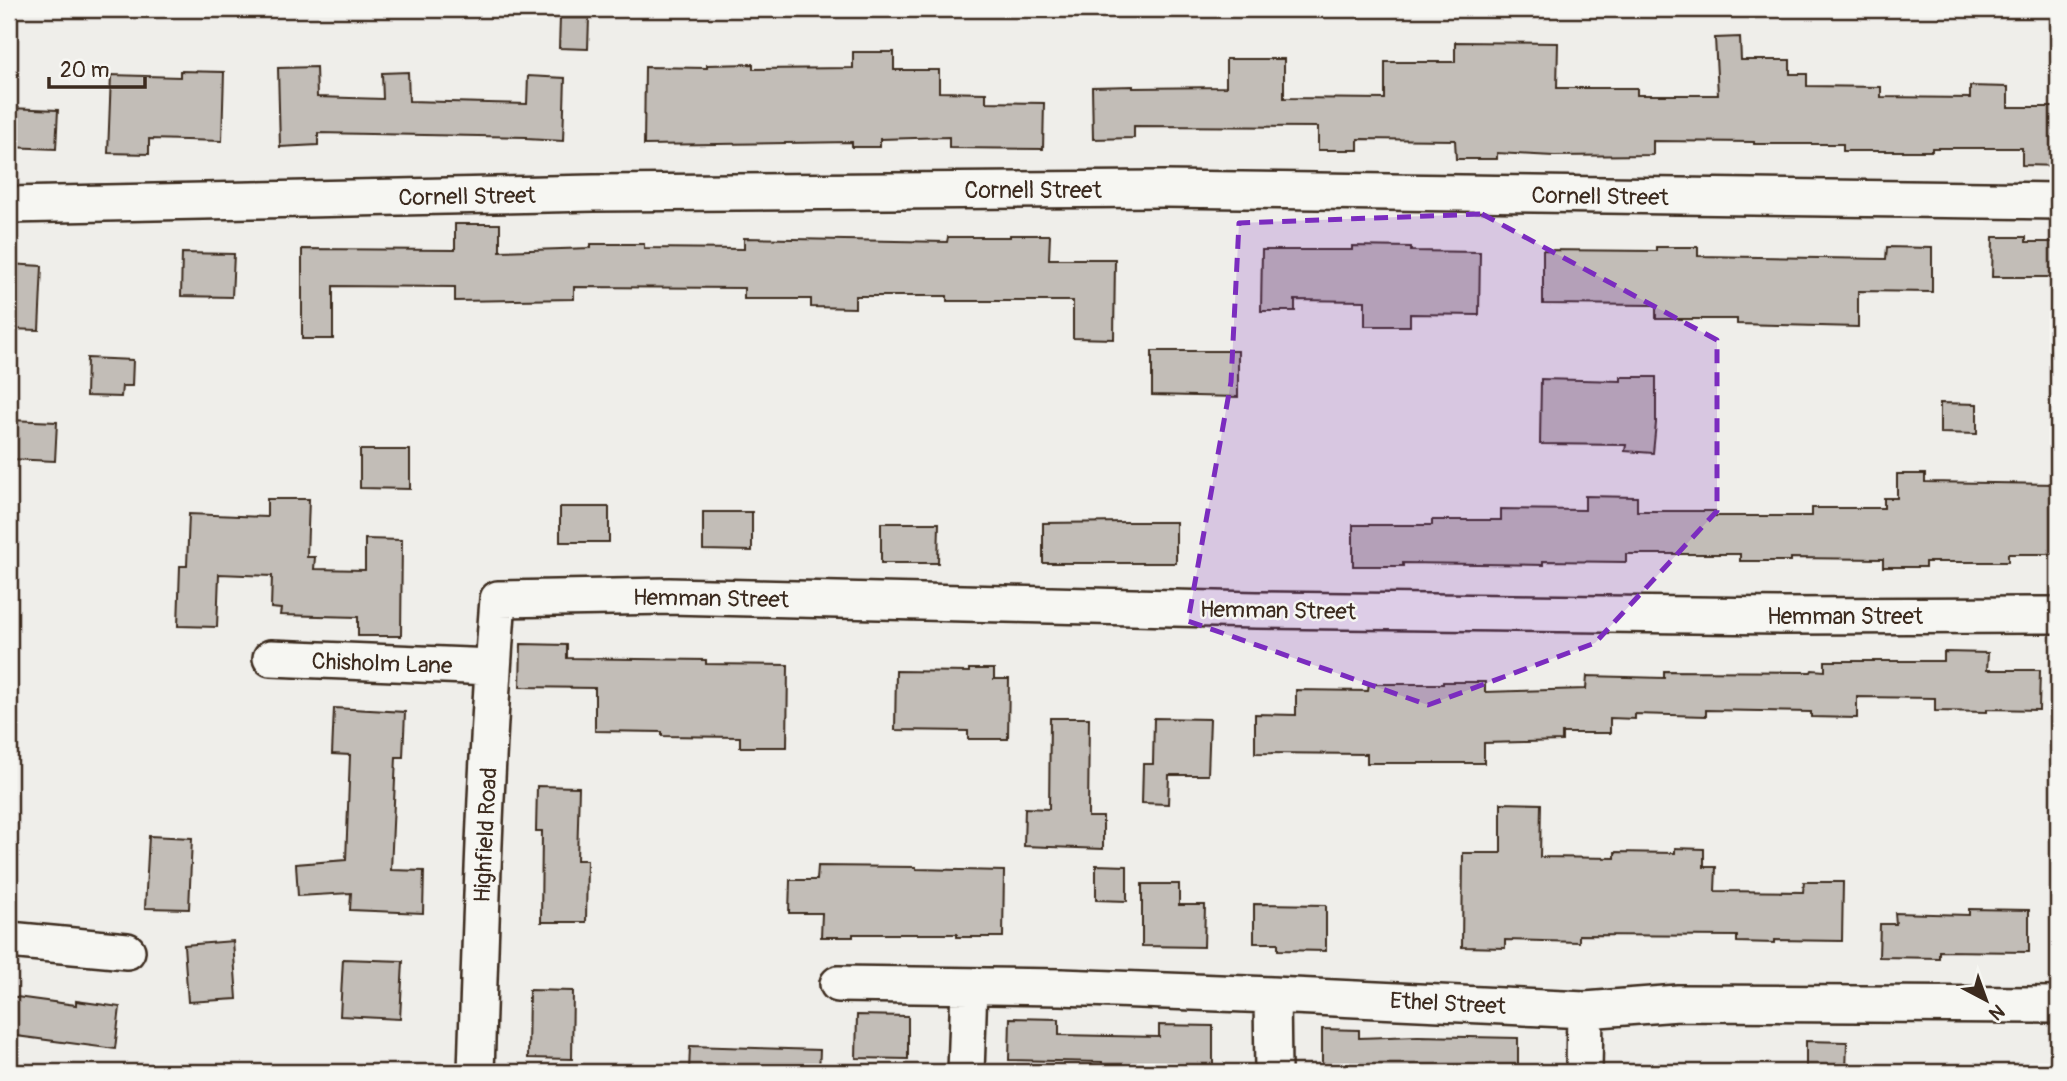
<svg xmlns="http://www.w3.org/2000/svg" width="2067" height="1081" viewBox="0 0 2067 1081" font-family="Pangolin,sans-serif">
<rect width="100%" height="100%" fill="#efeeea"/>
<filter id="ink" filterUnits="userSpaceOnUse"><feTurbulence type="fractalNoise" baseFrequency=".0143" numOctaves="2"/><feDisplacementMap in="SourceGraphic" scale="14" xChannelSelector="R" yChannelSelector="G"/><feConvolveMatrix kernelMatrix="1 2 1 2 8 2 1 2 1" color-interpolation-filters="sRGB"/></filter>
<g filter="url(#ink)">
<!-- building -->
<path fill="#c2bdb7" stroke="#3b2a1e" stroke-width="2" d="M560,18H589L588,49L559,48Z
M1740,37L1741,60H1790V74H1807V86L1881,87V97L1970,98V86L2008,87V107H2058V166L2022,165V148H1932V151H1843V144H1754V142L1653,141V155L1554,156L1497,153V159H1456L1455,140L1358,139V150H1318V127L1134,126V138L1093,139L1092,87L1133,86V88L1226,87V59H1284V98L1385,99V62H1455V42L1558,43L1557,88H1637V95H1718L1715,38Z
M853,52H894V70H939V92L986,93V102L1044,103L1043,149L949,148V137L880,139V147H852V142L644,145L645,67L707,68V65L753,64V69L853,68Z
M316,67L317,97L383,99L382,73L408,72L409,101L527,104L528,76L565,78L563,141L526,139V137L318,133V145L280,147L278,68Z
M180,71L224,72L222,141L149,139V154L108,153L111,75L180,77Z
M9,108L58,110L56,149L9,147Z
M455,224H500V251L591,248V244H644V248L744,249V238L947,242L948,237H1010V235H1050L1049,259H1115L1114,339L1073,338V301H947V296H855V308L811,307V299H744V288L574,287V299L455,301V287L333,286V339H302V249L455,250Z
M1993,237H2026V242H2058V277H1992Z
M1352,246L1411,247V251L1480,252L1479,315L1410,314V326H1365V301L1295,300V311H1261L1262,250H1352Z
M1656,247H1698V256L1886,259L1887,247L1932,248V292L1858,291V327L1737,324V319H1656V305L1543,304V250L1656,251Z
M182,253L234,254L232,297L181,296Z
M9,264L42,266L39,330L9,329Z
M1152,351H1238V397L1152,395Z
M87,358L133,360L132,386H122L121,397L86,396Z
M1621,377H1656V423L1653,453L1625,451L1626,445L1540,444L1541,379L1621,381Z
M1940,403L1977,404V434L1940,433Z
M9,420L57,422L55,461L9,459Z
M360,450H410V489L360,488Z
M1897,474H1925V482L2058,484V554H2008V562H1925V567H1883V559L1791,558V561H1740V554H1626V562L1543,561V565L1403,563V566H1353V525H1432V520H1501V509L1585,510V496L1637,497V511H1715V516H1812V508H1884V498H1897Z
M267,499H309L307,557H315L314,569L365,570V539L402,540L401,636H358V617L280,615L281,609L271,608L272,576L219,574L217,627L178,626L180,566H187L189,514L267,517Z
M560,507H609V542H560Z
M703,512H752V551L703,550Z
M1128,522H1176V563H1043V523Z
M881,523H939L938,563H881Z
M521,644L567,645V658L706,660V664L788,665L787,747H740V737L662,736V732L595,731V688L520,687Z
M1944,652L1988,653L1987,670H2040L2039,710L1987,709V712L1935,711V698L1857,697V718L1811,717V712L1706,710V716L1635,714V719L1610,718V733H1562V741L1484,743V763H1367V754L1255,753V714L1296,715V690L1368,691L1369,684H1443V682H1485V692L1586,689L1587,676L1664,678V671L1811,672L1812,670L1825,671V661H1944Z
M969,669H994V679H1009L1008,739H968V731L895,730L896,671L969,672Z
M334,708L405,712L403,757H396L391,870L424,871L423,913L350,910L351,893L298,896L296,864L346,860L350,755L332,754Z
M1050,718H1089L1088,817H1103V849L1024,846L1025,808L1049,809Z
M1154,718L1210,719L1208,775H1169L1168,804L1142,803L1143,764H1153Z
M537,786L579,787L577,860H587L586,922H541L542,831H536Z
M1501,803L1541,804L1540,857L1615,858V852L1675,853V848L1704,849V867H1716L1715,891L1803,892L1804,882H1843L1842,941L1775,940V943L1737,942V936L1579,935V942L1505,940V948L1462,947L1463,853H1501Z
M149,836L192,838L189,909L145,908Z
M1096,865L1127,866V901L1096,900Z
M818,866L916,867V869L1004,871L1003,937H957V934H853V937H821L822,913H789L790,880H817Z
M1142,884H1179V905H1205L1204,947L1142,946Z
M1254,904L1326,905V951L1278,950V943H1254Z
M1969,909L2029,910V952L1939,951V958L1879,957L1880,924H1896L1895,913L1969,915Z
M233,941L237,999L188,1002L184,945Z
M343,959L403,961L400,1019L340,1016Z
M529,990L573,991L572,1059L528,1058Z
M9,996L76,1005V1001L120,1007L115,1049L9,1035Z
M857,1015L908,1016V1059L856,1058Z
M1010,1018L1059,1019V1035L1159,1037V1025L1213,1026V1072H1102V1062L1009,1060Z
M1322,1029L1359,1030V1038L1418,1036L1518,1038V1072H1458V1067L1358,1072H1322Z
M1806,1041L1847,1042L1846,1072H1806Z
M690,1046L820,1050L819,1072H689Z"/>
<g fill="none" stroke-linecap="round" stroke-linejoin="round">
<!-- street casing -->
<g stroke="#3b2a1e" stroke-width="40">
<path id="street" d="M9,205L594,193L1164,189L2058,201
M271,658L493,667
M9,940L127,951
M838,984L1061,987L1272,995L1585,1010L1678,1003L2058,1005
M1272,995L1273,1072
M476,1072C481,914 486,756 498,599L669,596L1257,610L1781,616L2058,615
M966,1072L969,986
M1584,1072L1585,1010"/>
</g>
<!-- street -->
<use href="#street" stroke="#f6f6f2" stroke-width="35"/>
</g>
</g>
<!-- marked area -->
<path fill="#7b2cbf" fill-opacity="0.2" stroke="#7b2cbf" stroke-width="5" stroke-dasharray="14 9" stroke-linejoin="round" d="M1482,214L1717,340V511L1595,643L1428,705L1188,621L1231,382L1239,223Z"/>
<g text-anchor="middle" stroke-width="5" stroke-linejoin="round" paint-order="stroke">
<!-- street labels -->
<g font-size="23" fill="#3b2a1e" stroke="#f6f6f2">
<text x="1033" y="198">Cornell Street</text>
<text transform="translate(467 196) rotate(-1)" y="8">Cornell Street</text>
<text transform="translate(1600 196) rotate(1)" y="8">Cornell Street</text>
<text transform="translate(711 598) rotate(1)" y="8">Hemman Street</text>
<text transform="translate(1278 610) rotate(1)" y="8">Hemman Street</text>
<text x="1845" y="624">Hemman Street</text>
<text transform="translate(382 663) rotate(2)" y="8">Chisholm Lane</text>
<text transform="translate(485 835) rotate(-87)" y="8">Highfield Road</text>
<text transform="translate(1448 1003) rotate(3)" y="8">Ethel Street</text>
</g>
</g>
<!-- margin -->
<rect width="2067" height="1081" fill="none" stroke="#f6f6f2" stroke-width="35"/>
<rect x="18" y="18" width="2032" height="1046" fill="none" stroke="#3b2a1e" stroke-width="2.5" filter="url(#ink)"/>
<!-- north arrow -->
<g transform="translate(1986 1000) rotate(139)" stroke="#f6f6f2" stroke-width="5" paint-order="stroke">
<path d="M0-5L12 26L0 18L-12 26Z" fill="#3b2a1e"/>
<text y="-10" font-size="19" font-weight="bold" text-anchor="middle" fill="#3b2a1e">N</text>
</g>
<!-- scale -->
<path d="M49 77v10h96v-10" fill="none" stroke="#3b2a1e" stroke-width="3.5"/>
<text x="60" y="77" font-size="21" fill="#3b2a1e" stroke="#f6f6f2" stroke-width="5" paint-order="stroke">20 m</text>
</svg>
